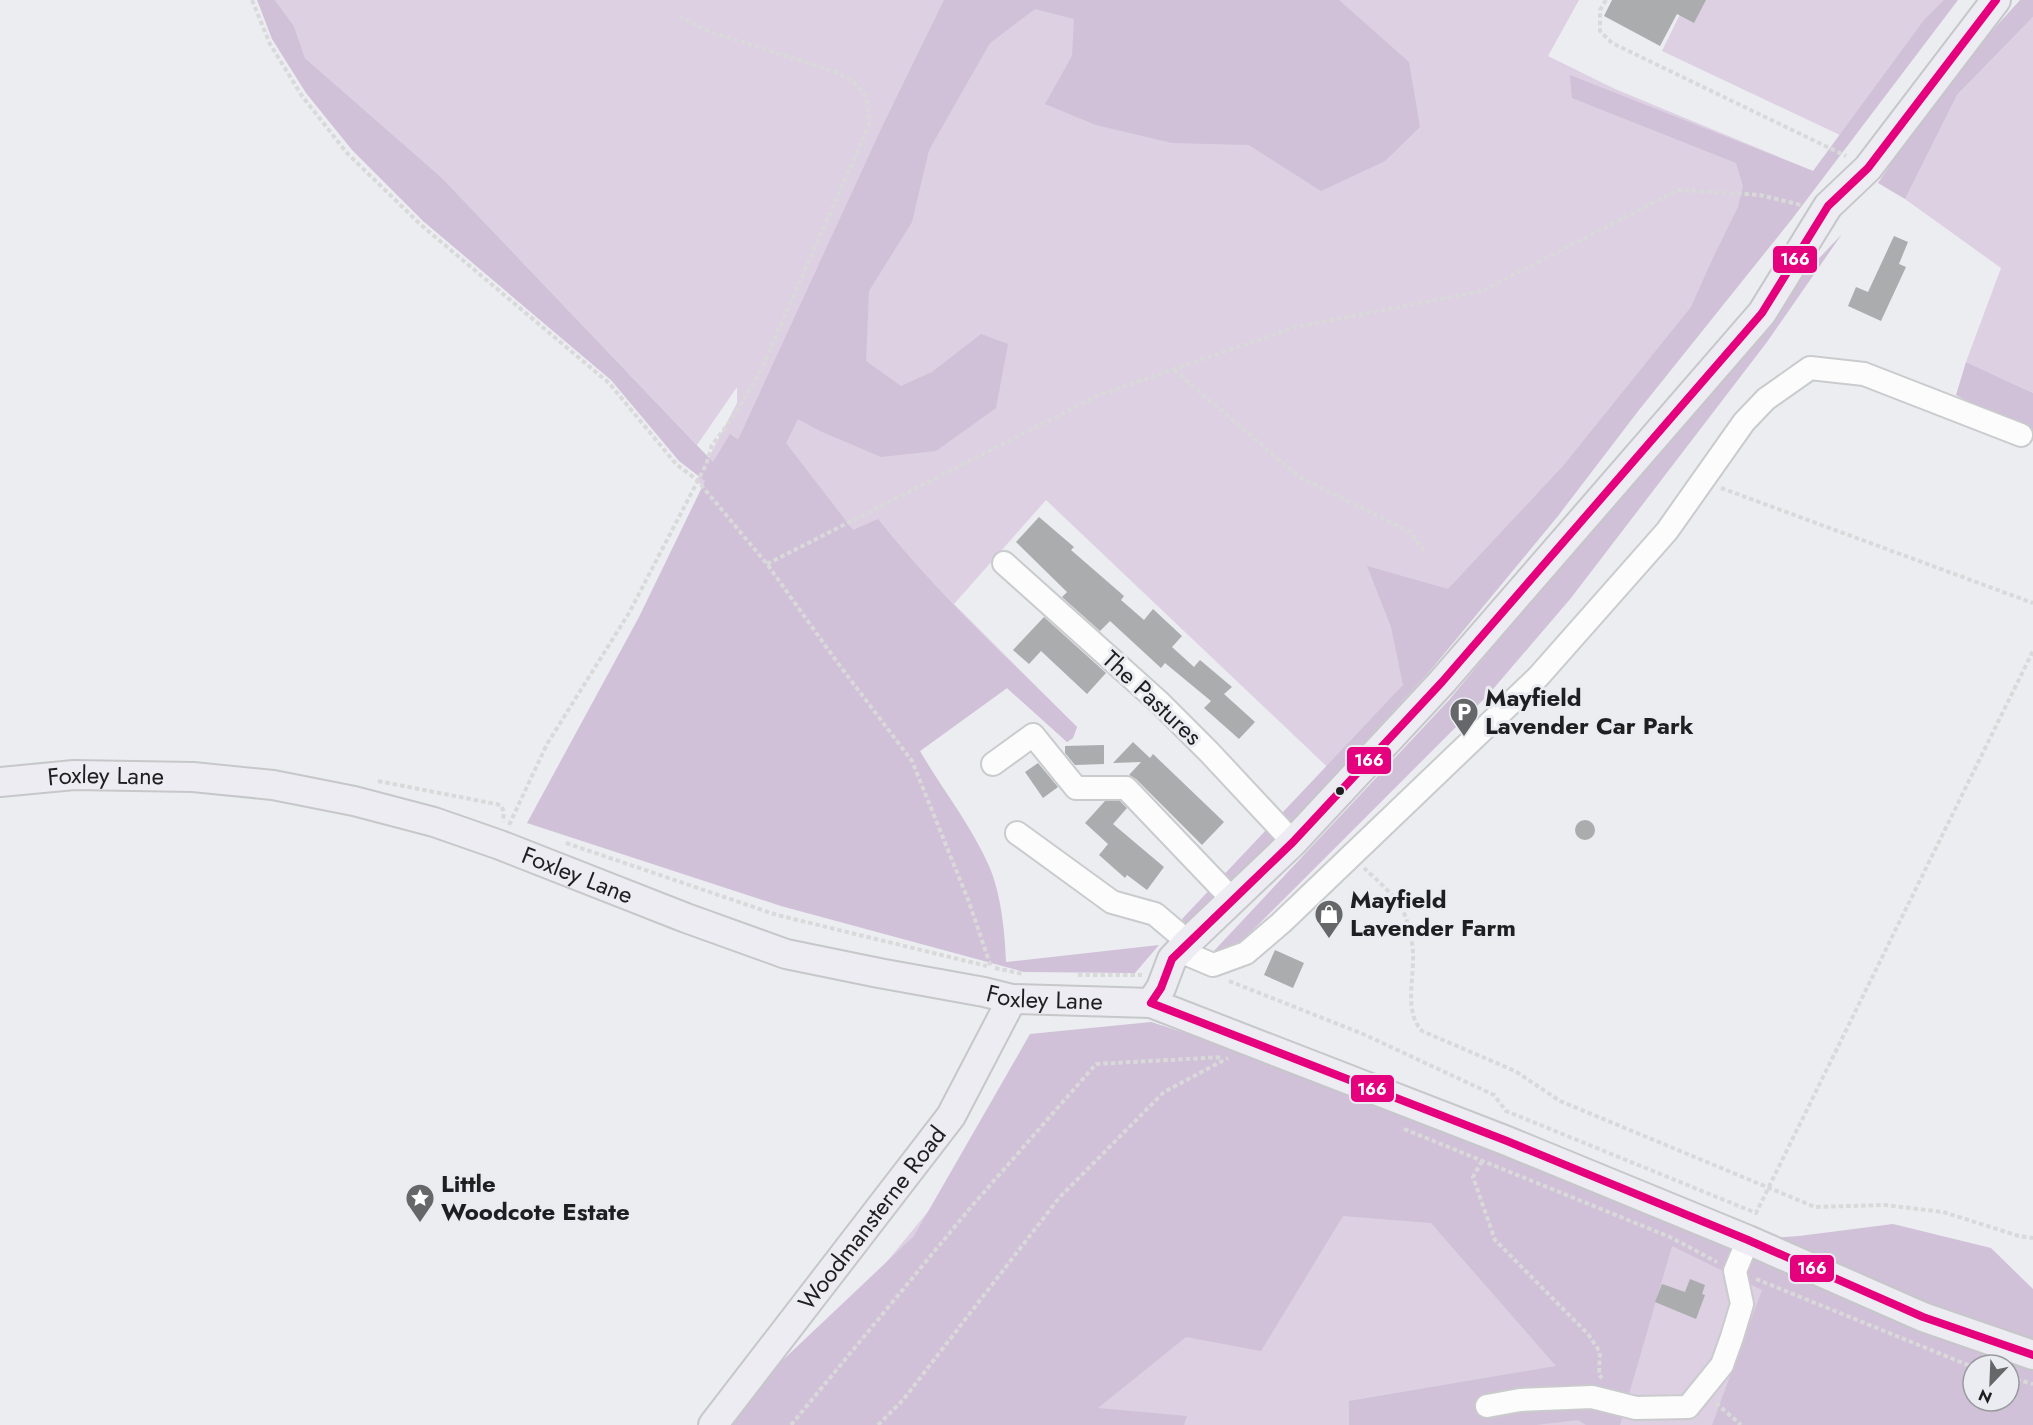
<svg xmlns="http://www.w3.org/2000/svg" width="2033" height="1425" viewBox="0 0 2033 1425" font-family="Jost,sans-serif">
<rect width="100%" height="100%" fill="#ebedf0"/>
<!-- green -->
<path fill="#dcd0e2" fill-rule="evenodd" d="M275,0H1579L1548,56L1615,89L1813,171L1403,685L1340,779L1046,500L954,604L1077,727L1073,738L1067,742L1007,688L920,751L697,480L737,403V387L697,445L441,177L305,58L294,26Z
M1687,0H1948L1840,135L1662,51Z
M2033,17V393L1966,362L2001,268L1905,199L1957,95Z
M1151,1022L1480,1130L2033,1355V1425H753L1067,1042ZM1973,1365H2009V1401H1973Z"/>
<!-- forest -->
<path fill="#d0c0d8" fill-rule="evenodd" d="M257,0H275L294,26L305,58L441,177L713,462L730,434L738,440L882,127L944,0H1339L1409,62L1420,127L1385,161L1321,191L1249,145L1172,143L1096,125L1045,104L1072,56L1074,19L1035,9L990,43L929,150L912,222L869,291L866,361L901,386L932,372L981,334L1008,344L996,408L936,451L881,457L820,431L798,419L786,443L853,530L878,519C937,594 1009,659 1077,727L1073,738L1067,742L1007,688L920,751C942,789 971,825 989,866C1001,893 1005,933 1006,962L1159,945L1135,973L1024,972L781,906L527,823L639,617L705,481L679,461L611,380L423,221L352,150L306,93L272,39Z
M1944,0H1958L1792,219L1639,410L1558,516L1430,671L1190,932L1182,919L1403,685L1391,627L1367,566L1448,589L1563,466L1691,307L1712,260L1738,207L1743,186L1736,163L1572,98L1570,75L1813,171L1924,20Z
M2020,0H2033V17L1957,95L1905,199L1878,183L1944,84Z
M1842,234L1767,342L1571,598L1488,695L1217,966L1212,953L1449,700L1774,306Z
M1966,362L2033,393V435L1956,395Z
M1151,1022L1480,1130L1747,1240L1799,1236L1893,1224L1991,1248L2033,1289V1425H1712L1762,1290L1672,1246L1620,1425H1586L1578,1420L1536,1425H1349V1401L1556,1366L1431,1223L1343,1216L1261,1351L1186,1337L1098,1408L1187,1416L1184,1425H714L914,1236L1030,1034ZM1973,1365H2009V1401H1973Z"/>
<!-- building -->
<path fill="#aaacad" d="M1612,0H1706L1694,23L1677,14L1660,46L1604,16Z
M1894,236L1908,242L1899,264L1906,267L1881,321L1848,306L1856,287L1868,292Z
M1039,517L1074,547L1071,550L1124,596L1121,600L1144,620L1153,609L1182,636L1172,647L1194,667L1200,660L1232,687L1224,694L1255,722L1239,739L1204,708L1211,701L1165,663L1161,668L1110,621L1100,631L1062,597L1067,592L1016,542Z
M1044,617L1106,673L1087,694L1041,651L1029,664L1013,650Z
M1133,742L1150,758L1153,754L1224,822L1202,845L1136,779L1129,775L1141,762L1113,763Z
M1104,745V764L1075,765L1065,753V746Z
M1038,763L1058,787L1043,798L1025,772Z
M1105,801H1120L1127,808L1113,824L1164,867L1147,890L1127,875L1125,878L1099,855L1108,844L1085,823Z
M1575 830a10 10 0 1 1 20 0a10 10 0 1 1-20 0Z
M1275,950L1304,963L1293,988L1264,975Z
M1690,1279L1705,1285L1702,1294L1705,1295L1696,1319L1655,1302L1662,1284L1685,1292Z"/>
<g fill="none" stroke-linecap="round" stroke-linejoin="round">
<!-- minor casing -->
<g stroke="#cacbcd" stroke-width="26">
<path id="minor" d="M1004,563L1160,703L1209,752L1293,842
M993,764L1033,735L1076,788H1126L1232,899
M1017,833L1112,902L1155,914L1188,942
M1180,951L1213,965L1246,953L1281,923L1538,677L1667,531L1744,422L1766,399L1810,368L1864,374L2021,435
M1487,1406L1520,1400L1592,1397L1636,1408L1688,1407L1722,1365L1732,1337L1742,1304L1735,1271L1748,1240"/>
</g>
<!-- major casing -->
<g stroke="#c6c7c9" stroke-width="32">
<g id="major">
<path id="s1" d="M0,782L74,775L193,777L273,785L354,801L434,822L500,845L686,918L786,954L879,973L984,992L1012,999L1151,1003L1507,1141L1748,1240L1923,1317L2033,1355"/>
<path d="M1151,1003L1161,988L1172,959L1188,942L1293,842L1442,682L1762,313L1828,206L1868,168L1996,0"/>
<path id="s2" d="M713,1425L951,1116L1012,999"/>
</g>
</g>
<!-- path -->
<path stroke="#d9d9da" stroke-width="4" stroke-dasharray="4.5 3" stroke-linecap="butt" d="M252,0L270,44L302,96L347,153L421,225L609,383L676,464L697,480L767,564L837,662L912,761L969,902L991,967
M1606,0L1600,10V31L1612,43L1846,156
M1174,370L1298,476L1410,532L1427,554
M1721,488L2033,603
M767,564L1099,395L1296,327L1482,291L1678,190L1760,195L1801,205
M378,781L501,805L504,812L503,822
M509,825L547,744L629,613L706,465L712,445L732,419L761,370L869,125C870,94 862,86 836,72L708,31L680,17
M566,843L777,915L987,966
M1364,868C1376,879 1398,898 1404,913C1409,925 1413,942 1413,955C1414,979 1404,1012 1422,1031L1515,1071L1560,1101L1815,1207L1885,1205L1943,1212L2019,1236L2033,1238
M995,968L1023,974
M1078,975H1142
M1229,981L1363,1034L1494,1095L1506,1111L1756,1213L2033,651
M1404,1129L1670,1237L1717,1262
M1482,1161L1473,1177L1495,1240L1588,1334L1600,1352L1599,1375L1602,1378
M1756,1279L1973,1367
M2009,1377L2033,1384
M1716,1403L1741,1425
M791,1425L971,1207L1096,1064L1223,1057
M878,1425L903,1400L1059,1198L1164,1092L1228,1058"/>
<!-- minor -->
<use href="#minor" stroke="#fcfcfd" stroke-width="22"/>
<!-- major -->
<use href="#major" stroke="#eeecf3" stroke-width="28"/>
<!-- bus-1 casing -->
<g stroke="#eaecf1" stroke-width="12">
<path id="bus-1" d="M1151,1003L1161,988L1172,959L1293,842L1442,682L1762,313L1828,206L1868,168L1996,0
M1151,1003L1507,1141L1748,1240L1923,1317L2033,1355"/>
</g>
<!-- bus-1 -->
<use href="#bus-1" stroke="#e5007d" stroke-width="8"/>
</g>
<!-- icons -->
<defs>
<g id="parking-pin" transform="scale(1.5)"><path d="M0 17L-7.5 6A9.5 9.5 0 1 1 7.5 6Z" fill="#666769" stroke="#eaecf1"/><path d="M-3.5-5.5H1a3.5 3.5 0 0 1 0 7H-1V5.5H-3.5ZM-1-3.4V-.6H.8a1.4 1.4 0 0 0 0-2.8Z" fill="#fff"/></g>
<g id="shop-pin" transform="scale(1.5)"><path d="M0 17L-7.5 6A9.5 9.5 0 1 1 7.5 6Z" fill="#666769" stroke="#eaecf1"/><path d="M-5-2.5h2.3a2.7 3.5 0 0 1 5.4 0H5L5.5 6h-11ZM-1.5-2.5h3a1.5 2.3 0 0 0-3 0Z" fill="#fff"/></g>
<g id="sight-pin" transform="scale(1.5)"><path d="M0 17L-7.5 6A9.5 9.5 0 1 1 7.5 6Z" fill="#666769" stroke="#eaecf1"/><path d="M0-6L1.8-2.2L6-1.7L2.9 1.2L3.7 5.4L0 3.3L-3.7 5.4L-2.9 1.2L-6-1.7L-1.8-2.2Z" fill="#fff"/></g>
</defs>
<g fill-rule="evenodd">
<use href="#parking-pin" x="1464" y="712"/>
<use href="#shop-pin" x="1329" y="914"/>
<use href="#sight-pin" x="420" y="1198"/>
</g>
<!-- markers -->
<circle fill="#1e1f21" stroke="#eaecf1" stroke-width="2" cx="1340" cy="791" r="5"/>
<g text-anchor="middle" stroke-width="6" stroke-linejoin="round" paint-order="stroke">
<!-- street labels -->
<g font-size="24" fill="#1e1f21" stroke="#eaecf1">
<text transform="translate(1152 698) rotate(43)" y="8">The Pastures</text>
<text dy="8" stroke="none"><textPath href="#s1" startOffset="106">Foxley Lane</textPath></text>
<text dy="8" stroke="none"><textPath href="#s1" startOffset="592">Foxley Lane</textPath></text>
<text dy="8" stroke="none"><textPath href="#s1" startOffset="1078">Foxley Lane</textPath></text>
<text dy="8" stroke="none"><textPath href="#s2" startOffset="261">Woodmansterne Road</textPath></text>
</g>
<!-- poi labels -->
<g font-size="24" font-weight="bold" fill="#1e1f21" stroke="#eaecf1" text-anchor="start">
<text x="1485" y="706">Mayfield<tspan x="1485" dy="28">Lavender Car Park</tspan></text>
<text x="1350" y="908">Mayfield<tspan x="1350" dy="28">Lavender Farm</tspan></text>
<text x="441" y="1192">Little<tspan x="441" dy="28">Woodcote Estate</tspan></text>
</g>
</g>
<g stroke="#eaecf1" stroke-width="2">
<rect x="1772" y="245" width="46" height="29" rx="6" fill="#e5007d"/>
<rect x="1346" y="746" width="46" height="29" rx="6" fill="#e5007d"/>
<rect x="1350" y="1074" width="45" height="29" rx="6" fill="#e5007d"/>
<rect x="1789" y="1254" width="46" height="29" rx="6" fill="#e5007d"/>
</g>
<g font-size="16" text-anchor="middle" font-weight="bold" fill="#fff">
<text x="1795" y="265">166</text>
<text x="1369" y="766">166</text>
<text x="1372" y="1095">166</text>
<text x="1812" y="1274">166</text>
</g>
<!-- north arrow -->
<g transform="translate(1991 1383) rotate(203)"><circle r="28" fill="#eaecf1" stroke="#989a9e" stroke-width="1.5"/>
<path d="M0-4.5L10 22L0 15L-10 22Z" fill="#666769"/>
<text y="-9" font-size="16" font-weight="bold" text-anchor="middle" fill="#1e1f21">N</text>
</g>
</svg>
